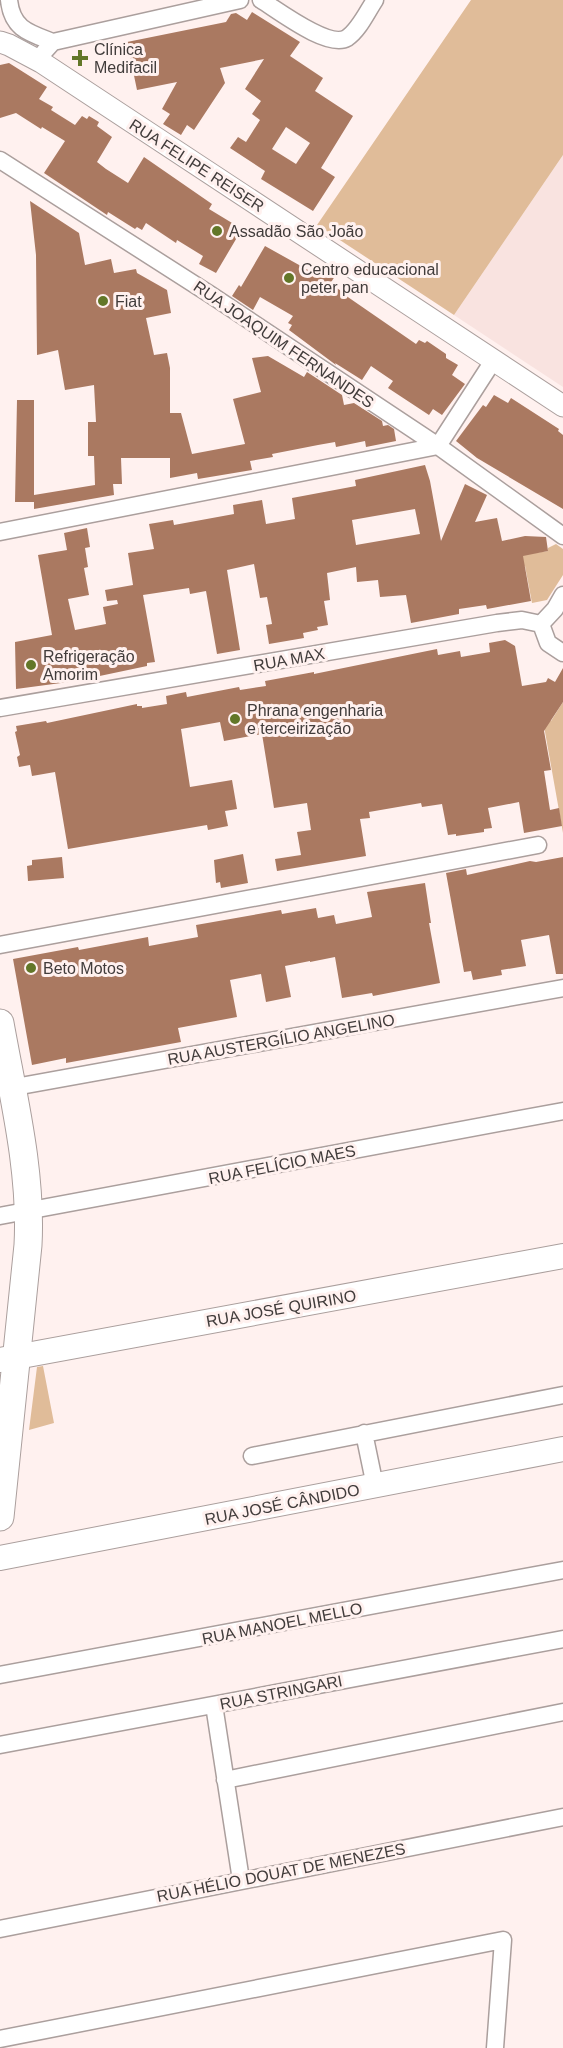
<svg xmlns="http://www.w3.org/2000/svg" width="563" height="2048" viewBox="0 0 563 2048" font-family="Arial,sans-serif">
<rect width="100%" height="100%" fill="#fff1ef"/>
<!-- built -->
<path fill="#f9e3e0" d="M563,155V387L454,315Z"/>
<!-- green -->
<path fill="#e0bc99" d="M471,0H563V155L454,315L317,225Z
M556,544L563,549V575L547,600L532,603L525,566L502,570L509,557L548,551V548Z
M563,702V833L542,715L551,721Z
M43,1366L54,1423L29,1430L37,1367Z"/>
<!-- building -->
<path fill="#aa7961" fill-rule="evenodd" d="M252,12L300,42L290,56L323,78L315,91L353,116L321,168L335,177L313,211L261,179L265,171L230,148L238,137L246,142L260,120L252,114L261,101L245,89L264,59L220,68L225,83L194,130L187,125L181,135L163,124L170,114L162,109L177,82L137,90L127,42L226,22L231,14L236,13L247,20ZM286,127L310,143L296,164L272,149Z
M9,63L47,87L39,99L53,107L51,110L75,125L82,116L87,119L89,116L99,122L97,126L112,137L97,162L106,169L128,183L144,157L212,204L209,209L242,229L216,273L199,264L203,256L177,240L176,243L146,223L142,230L137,227L135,229L108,212L107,215L44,173L65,141L42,127L41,129L16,113L0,118V65Z
M30,201L79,233L85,265L111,259L114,273L136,269L137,273L167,290L171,313L146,318L154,355L167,353L170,368V413H181L192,454L245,444L233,399L261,392L252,358L268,356L304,377L307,372L342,395L344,405L354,403L382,421L383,426L388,425L394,429L396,441L366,447L365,441L336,447L335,442L318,445L272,454L273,457L250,461L252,470L198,479L197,473L170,478V458H121L122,484H113L114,495L34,509V502H15L17,400H34V495L95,485L94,456H88V422H96L94,385L65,390L58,350L37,355L36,255Z
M265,246L317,275L321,268L335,276L330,284L343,292L342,293L416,344L419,340L425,343L427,341L446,354V358L458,365L452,375L465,384L442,415L433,409L429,415L388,388L393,381L371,366L362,380L335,363L336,365L289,330L292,325L288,323L293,316L260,297L253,310L232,296L239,285L241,287Z
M494,395L508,403L511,398L559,429L558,431L563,435V509L477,458L456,441L483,405L486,407Z
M425,465L430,481L441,541L465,484L487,495L475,522L497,518L502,541L525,536L546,537L548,551L523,556L531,601L487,609L486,605L459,609V614L411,623L406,595L380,597L378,580L357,582L356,567L327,573L330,600L324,601L328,625L317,627L318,630L303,633L304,638L269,644L266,625L272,624L267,597L260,598L254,564L227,570L240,650L217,654L206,591L190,594L189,588L143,595L155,662L147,663V666L76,681L16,689L15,642L52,635L38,555L67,550L64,533L87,528L90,547L85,548L88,567L84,568L89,595L68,599L75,630L106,624L103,607L118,604L117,600L107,601L105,590L133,585L128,553L154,549L149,524L173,520L174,525L234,514L233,505L262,500L266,524L295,519L292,498L356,486L355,480ZM415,509L420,534L356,545L352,520Z
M505,640L515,646L522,686L546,682L548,678L555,682L563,668V702L544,731L551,770L544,771L550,810L559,808L562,826L524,833L519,802L488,808L492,828L484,829V832L456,836V834L448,835L442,804L422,807L421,803L369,812L370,818L360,819L366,856L277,871L275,859L301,855L297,832L311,830L307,803L274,808L262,734L224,741L220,722L181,729L190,787L232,780L237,809L225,811L228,826L208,830L207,825L68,849L55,772L32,776L30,765L19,767L17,757L20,755L15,732L17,731L16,726L46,721L47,723L137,704V706H142V708L167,704L166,696L186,692L187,697L239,687L240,690L266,686L265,681L314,672V674L437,649L438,655L460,651L461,657L490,652L489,643Z
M243,854L248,883L221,888L220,882L216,883L214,860Z
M62,857L64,878L28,881L27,866L32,865V860Z
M563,857V974H556L549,935L521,940L526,966L501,970L502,975L473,980L471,971L464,972L446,873L466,869L467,875L530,861L536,862Z
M425,883L431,923H429L440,983L373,996L372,993L342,998L335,957L310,962V961L285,966L291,997L266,1002L261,974L230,980L237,1017L178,1028L181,1042L66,1063V1058L32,1065L13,959L78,947L79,950L148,937L149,946L198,937L196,925L281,910L282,914L316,908L318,918L334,915L336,924L372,917L367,892Z"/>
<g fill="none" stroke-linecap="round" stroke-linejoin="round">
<!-- minor casing -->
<g stroke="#ab9f9d" stroke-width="19">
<path id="minor" d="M9,0C12,29 29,33 53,42
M261,0C279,11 328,49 347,38C359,30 367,12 375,0
M41,62L44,52L53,42L240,0
M0,160L211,295L438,446L563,536
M0,532L438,446L493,361
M541,624L548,643L563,653
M0,708L497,623L522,620L541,624L555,609L563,595
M0,945L538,845
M4,1089L563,988
M0,1216L563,1111
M364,1433L375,1486
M252,1456L563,1395
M0,1675L563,1570
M214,1705L241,1880
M0,1745L563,1639
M225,1780L563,1712
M0,1929L563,1817
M0,2039L503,1940L495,2048"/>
</g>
<!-- tertiary casing -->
<g stroke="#ab9f9d" stroke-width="23">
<path id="tertiary" d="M0,42L9,45L41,62L563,406"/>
</g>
<!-- secondary casing -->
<g stroke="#ab9f9d" stroke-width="26">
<path id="secondary" d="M0,1360L563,1256
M0,1558L563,1449"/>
</g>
<!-- primary casing -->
<g stroke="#ab9f9d" stroke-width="29">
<path id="primary" d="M0,1023C13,1096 32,1171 28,1245L0,1517"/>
</g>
<!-- minor -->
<use href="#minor" stroke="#fff" stroke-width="16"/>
<!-- tertiary -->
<use href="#tertiary" stroke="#fff" stroke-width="21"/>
<!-- secondary -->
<use href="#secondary" stroke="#fff" stroke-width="24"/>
<!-- primary -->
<use href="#primary" stroke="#fff" stroke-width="27"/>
</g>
<!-- markers -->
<g fill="#627728" stroke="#fff1ef" stroke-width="2">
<path d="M77 49h6v6h6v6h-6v6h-6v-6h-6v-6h6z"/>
<circle cx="217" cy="231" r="6"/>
<circle cx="289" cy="278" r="6"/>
<circle cx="103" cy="301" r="6"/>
<circle cx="31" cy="665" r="6"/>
<circle cx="235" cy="719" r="6"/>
<circle cx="31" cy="968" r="6"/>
</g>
<g text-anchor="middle" stroke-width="6" stroke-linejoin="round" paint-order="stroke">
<!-- poi labels -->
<g font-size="16" fill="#413c3b" stroke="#fff1ef" text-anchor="start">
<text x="94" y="55">Clínica<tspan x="94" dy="18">Medifacil</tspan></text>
<text x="229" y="237">Assadão São João</text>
<text x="301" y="275">Centro educacional<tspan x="301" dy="18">peter pan</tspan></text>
<text x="115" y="307">Fiat</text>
<text x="43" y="662">Refrigeração<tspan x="43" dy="18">Amorim</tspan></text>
<text x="247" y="716">Phrana engenharia<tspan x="247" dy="18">e terceirização</tspan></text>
<text x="43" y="974">Beto Motos</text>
</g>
<!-- street labels -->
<g font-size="16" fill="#413c3b" stroke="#fff1ef">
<text transform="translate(197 165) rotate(33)" y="6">RUA FELIPE REISER</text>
<text transform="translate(284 344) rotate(34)" y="6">RUA JOAQUIM FERNANDES</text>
<text transform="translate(289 659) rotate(-10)" y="6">RUA MAX</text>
<text transform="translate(281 1039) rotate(-10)" y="6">RUA AUSTERGÍLIO ANGELINO</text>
<text transform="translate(282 1164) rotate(-11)" y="6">RUA FELÍCIO MAES</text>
<text transform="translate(281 1308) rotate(-10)" y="6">RUA JOSÉ QUIRINO</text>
<text transform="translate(282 1504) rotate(-11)" y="6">RUA JOSÉ CÂNDIDO</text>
<text transform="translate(282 1623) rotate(-11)" y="6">RUA MANOEL MELLO</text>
<text transform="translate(281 1692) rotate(-11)" y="6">RUA STRINGARI</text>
<text transform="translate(281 1872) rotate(-11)" y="6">RUA HÉLIO DOUAT DE MENEZES</text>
</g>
</g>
</svg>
